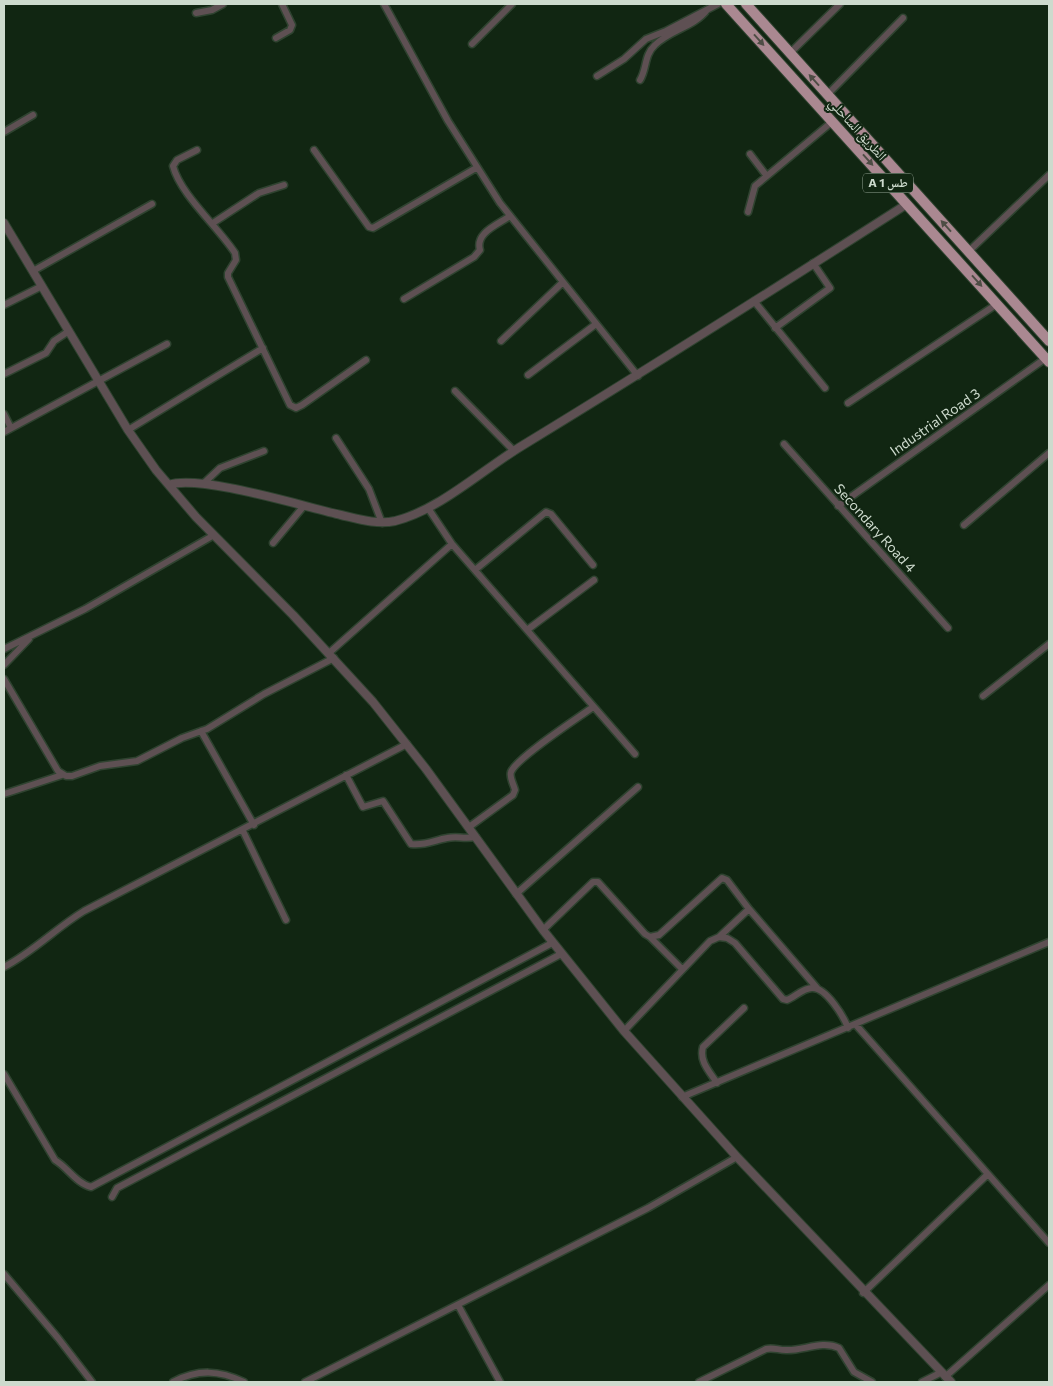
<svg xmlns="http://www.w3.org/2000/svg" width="1053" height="1386" viewBox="0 0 1053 1386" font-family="Commissioner,'Noto Naskh Arabic',sans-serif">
<rect width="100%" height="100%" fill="#112612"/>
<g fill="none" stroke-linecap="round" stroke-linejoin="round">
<!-- minor casing -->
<g stroke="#2f4330" stroke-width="9">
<path id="minor" d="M384,4L448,121L500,203L638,376
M196,13L212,10L223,4
M276,38L290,30L292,25L282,4
M472,44L512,4
M790,53L840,4
M597,76L624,59L646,39L666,31L718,4
M640,80C647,69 644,55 655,45C670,30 694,27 707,10
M827,95L903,18
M4,132L33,115
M197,150L177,160L173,166C180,194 218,227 235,253L236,260L228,273V277L290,405L296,408L302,405L366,360
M314,150L369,227L373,228L476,168
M750,154L766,175
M748,212L755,186L833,121
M213,223L259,193L284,185
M969,251L1049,175
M33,271L152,204
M404,299L474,257L480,250C475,233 497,225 510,216
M754,301L825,388
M4,305L42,286
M775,328L830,288L813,263
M501,341L563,282
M4,374L46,353L54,341L69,331
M528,375L596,324
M455,391L514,451
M848,403L997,304
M4,414L11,428
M128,430L263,348
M4,432L167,344
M336,438L369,489L382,523
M784,444L948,628
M204,483L220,468L264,451
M838,506L1046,358
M428,508L452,544L635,754
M964,525L1049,453
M273,543L303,507
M475,570L546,512L551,514L593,565
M527,630L594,580
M4,649L85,609L214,535
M329,653L452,544
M4,665L29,639
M4,679L58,771L66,776H72L100,766L137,761L182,738L207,729L264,694L334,658
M983,696L1049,644
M201,731L254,825
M346,775L363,807L383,801L411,844C425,846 435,840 447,838C457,836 464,839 476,837
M4,794L62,775
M469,827L513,795L515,790C514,785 509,777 511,772C516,758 578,718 593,707
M243,831L286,920
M516,894L638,787
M543,930L593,882H598L645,934L650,937L659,935L722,878L727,880L749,909
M650,937L682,969
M719,937L749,909L817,988
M4,967C33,952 56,928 84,911L407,744
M856,1025L1049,1243
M624,1031L710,941L719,937L727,938L735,943L783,999L787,1000C795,997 803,988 812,988C826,987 844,1017 848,1028
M4,1074L55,1160C67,1167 77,1184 91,1187L552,943
M717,1083C709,1071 699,1061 703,1047L744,1008
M682,1097L1049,942
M112,1197L117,1188L561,954
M4,1274L58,1338L92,1382
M863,1293L988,1174
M458,1305L500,1382
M945,1377L1049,1285
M173,1382C198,1369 219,1370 244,1382
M305,1382L648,1208L737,1157
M699,1382L766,1349C773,1347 778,1350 786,1350C803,1351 822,1340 839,1348L854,1372L872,1382
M922,1382L940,1373"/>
</g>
<!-- tertiary casing -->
<g stroke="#2f4330" stroke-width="10">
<path id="tertiary" d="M4,223L128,430L156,470L196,517L293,615L373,702L426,769L543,930L624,1031L737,1157L951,1382
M169,485C199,474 305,507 341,515C358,519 377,525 395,521C439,510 481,471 520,447C650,368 779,286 907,204"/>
</g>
<!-- trunk casing -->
<g stroke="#2f4330" stroke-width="12">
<path id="trunk" d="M726,4L1049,362
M746,4L1049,341"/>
</g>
<!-- minor -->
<use href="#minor" stroke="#5e5053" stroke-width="6"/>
<!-- tertiary -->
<use href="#tertiary" stroke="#5e5053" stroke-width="8"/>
<!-- trunk -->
<use href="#trunk" stroke="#aa8891" stroke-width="10"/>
</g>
<!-- one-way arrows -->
<defs><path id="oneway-solid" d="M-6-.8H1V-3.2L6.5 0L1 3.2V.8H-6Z" transform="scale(1.25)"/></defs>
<g fill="#4e4d45">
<use href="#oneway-solid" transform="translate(759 40) rotate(48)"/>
<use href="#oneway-solid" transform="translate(814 80) rotate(-132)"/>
<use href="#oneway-solid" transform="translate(868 160) rotate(48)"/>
<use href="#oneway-solid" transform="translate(946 226) rotate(-132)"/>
<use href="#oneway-solid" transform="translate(977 281) rotate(48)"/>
</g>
<g text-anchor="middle" stroke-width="4" stroke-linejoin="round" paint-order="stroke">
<!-- shield labels -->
<rect fill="#112612" stroke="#95a495" stroke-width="1" x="863" y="173.5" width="50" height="19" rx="4"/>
<g font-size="12" font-weight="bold" fill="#cddacd">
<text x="888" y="187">A 1 طس</text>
</g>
<!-- street labels -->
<g font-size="14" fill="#cddacd" stroke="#112612">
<text transform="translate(858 129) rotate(48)" y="5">الطريق الساحلي</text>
<text transform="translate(935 422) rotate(-35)" y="5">Industrial Road 3</text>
<text transform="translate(875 528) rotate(48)" y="5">Secondary Road 4</text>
</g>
</g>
<!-- border -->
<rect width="1053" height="1386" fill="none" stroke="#cddacd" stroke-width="10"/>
</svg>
